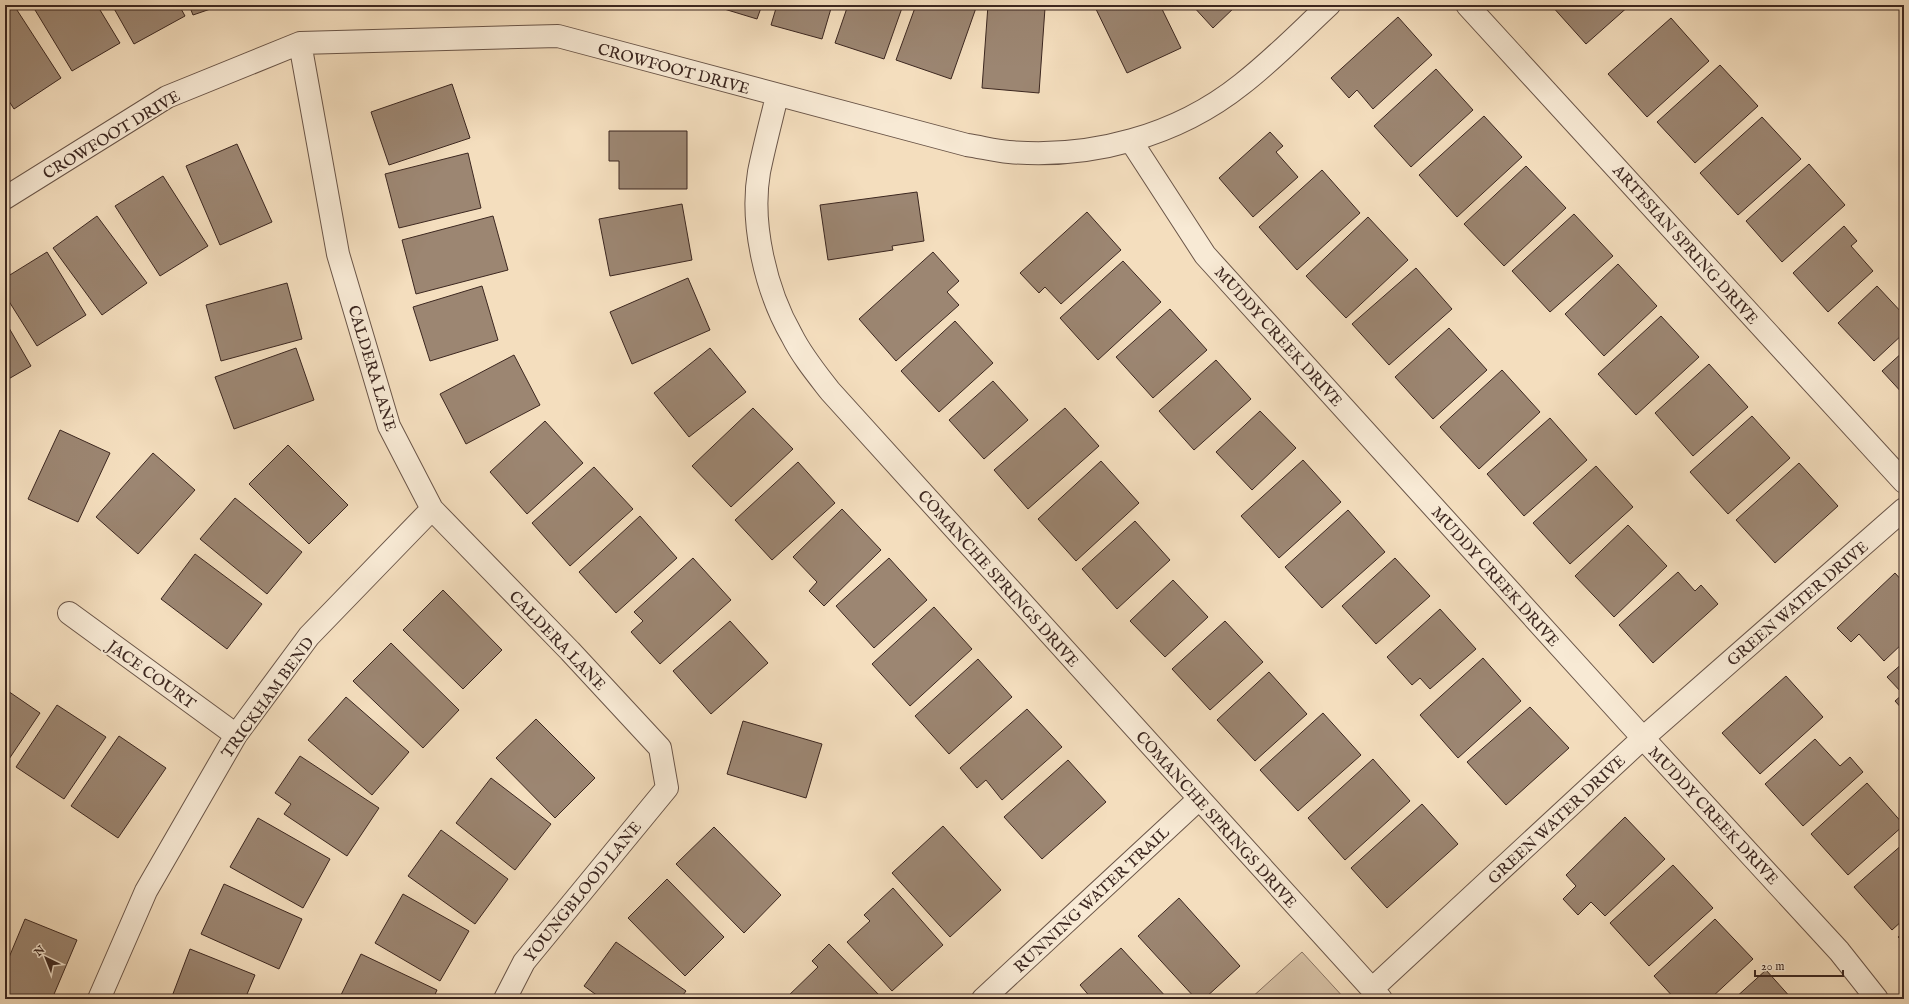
<svg xmlns="http://www.w3.org/2000/svg" width="1909" height="1004" viewBox="0 0 1909 1004" font-family="'IM FELL English',serif">
<rect width="100%" height="100%" fill="#f4debe"/>
<filter id="stains"><feTurbulence type="fractalNoise" baseFrequency=".005" numOctaves="4"/><feColorMatrix values="0 0 0 0 .2 0 0 0 0 .09 0 0 0 0 .02 0 0 0 .5 -.17"/></filter>
<radialGradient id="worn" r=".72"><stop offset=".6" stop-color="#630" stop-opacity="0"/><stop offset="1" stop-color="#630" stop-opacity=".3"/></radialGradient>
<!-- green -->
<path fill="#d5bfa3" stroke="#887362" d="M1302,952L1345,999H1250Z"/>
<!-- building -->
<path fill="#9c8672" stroke="#3c2720" d="M32,5H97L120,43L72,71Z
M112,5H179L185,16L134,44Z
M189,5H222L193,15Z
M711,5H762L757,19Z
M777,5H832L822,39L771,25Z
M848,5H903L884,59L835,43Z
M916,5H977L951,79L896,60Z
M988,5L1045,8L1039,93L982,88Z
M1094,5H1160L1181,48L1127,73Z
M1192,5H1237L1213,28Z
M1551,5H1630L1586,44Z
M15,7L61,78L14,109L5,95V13Z
M1398,17L1432,55L1373,109L1357,90L1349,98L1331,78Z
M1671,18L1709,61L1647,117L1608,74Z
M1720,65L1758,106L1695,163L1657,122Z
M1436,69L1473,110L1411,167L1374,126Z
M452,84L470,138L389,165L371,112Z
M1484,116L1522,157L1457,217L1419,175Z
M1762,117L1801,159L1738,215L1700,173Z
M609,131H687V189H619V161H609Z
M1270,132L1283,146L1276,152L1298,177L1253,217L1219,178Z
M237,144L272,222L220,245L186,166Z
M468,153L481,208L399,228L385,174Z
M1809,164L1845,205L1782,262L1746,221Z
M1526,166L1566,208L1504,266L1464,224Z
M1322,170L1360,213L1297,270L1259,227Z
M163,176L208,246L160,276L115,206Z
M917,192L924,241L892,246L893,250L828,260L820,205Z
M682,204L692,260L610,276L599,219Z
M1087,212L1121,250L1061,304L1045,287L1039,293L1020,273Z
M1574,214L1613,256L1550,312L1512,271Z
M97,216L147,283L102,315L53,248Z
M493,216L508,270L416,294L402,240Z
M1368,217L1408,260L1346,318L1306,276Z
M1844,226L1857,241L1851,246L1873,271L1828,312L1793,273Z
M47,252L86,315L37,346L5,295V278Z
M933,252L959,281L947,292L959,305L896,361L859,319Z
M1123,261L1161,302L1098,360L1060,318Z
M1618,264L1657,306L1604,356L1565,314Z
M1416,268L1452,309L1389,365L1352,324Z
M688,278L710,330L632,364L610,312Z
M287,283L302,339L221,361L206,305Z
M482,286L498,340L430,361L413,307Z
M1877,286L1904,315V333L1874,361L1838,323Z
M1170,309L1207,350L1153,398L1116,357Z
M1661,316L1699,357L1636,415L1598,374Z
M5,321L31,366L5,381Z
M955,321L993,363L939,412L901,371Z
M1449,328L1487,370L1433,419L1395,377Z
M296,348L314,400L234,429L215,377Z
M710,348L746,392L689,437L654,393Z
M1904,351V395L1882,371Z
M514,355L540,405L466,444L440,394Z
M1216,360L1251,399L1194,450L1159,411Z
M1709,364L1748,407L1693,456L1655,413Z
M1502,370L1540,412L1479,469L1440,427Z
M993,381L1028,420L984,459L949,420Z
M753,408L793,449L731,507L692,466Z
M1065,408L1099,446L1028,509L994,470Z
M1260,411L1296,448L1252,490L1216,452Z
M1752,416L1790,458L1728,514L1690,472Z
M1550,418L1587,460L1524,516L1487,474Z
M545,421L583,463L527,514L490,472Z
M60,430L110,453L78,522L28,499Z
M288,445L348,505L309,544L249,484Z
M153,453L195,490L138,554L96,517Z
M1303,460L1341,502L1279,558L1241,516Z
M1101,461L1139,503L1076,561L1038,519Z
M798,462L835,503L772,560L735,520Z
M1799,463L1838,506L1775,563L1736,520Z
M1596,466L1633,507L1570,564L1533,523Z
M594,467L633,509L570,566L532,523Z
M235,498L302,552L267,594L200,539Z
M842,509L881,550L824,606L809,591L817,582L793,557Z
M1348,510L1385,552L1322,608L1285,567Z
M640,516L677,558L616,613L579,572Z
M1135,521L1170,560L1117,609L1082,569Z
M1628,525L1667,566L1614,617L1575,576Z
M195,554L262,604L227,649L161,599Z
M693,558L731,600L660,664L631,632L643,621L634,612Z
M889,558L927,600L874,648L836,606Z
M1395,558L1430,596L1376,644L1342,606Z
M1678,572L1695,591L1701,585L1718,604L1653,663L1619,625Z
M1895,573L1904,583V642L1884,661L1859,634L1851,642L1837,628Z
M1173,580L1208,617L1165,657L1130,621Z
M443,590L502,650L463,689L403,630Z
M934,607L972,649L910,706L872,664Z
M1440,609L1476,649L1430,689L1420,678L1412,685L1387,657Z
M730,621L768,663L711,714L673,671Z
M1225,621L1263,662L1210,710L1172,669Z
M391,643L459,710L423,748L353,681Z
M1483,658L1521,701L1458,758L1420,715Z
M978,659L1012,697L949,754L915,716Z
M1904,662V711L1895,701L1903,694L1887,677Z
M1269,672L1307,714L1255,761L1217,720Z
M1786,676L1823,717L1760,774L1722,733Z
M5,689L40,713L5,765Z
M346,697L409,752L372,795L308,740Z
M57,705L106,737L64,799L16,767Z
M1530,707L1569,748L1506,805L1467,762Z
M1027,709L1062,747L1002,800L986,780L977,788L960,768Z
M1323,713L1361,755L1298,811L1260,770Z
M536,719L595,778L555,818L496,758Z
M743,721L822,744L806,798L727,774Z
M119,736L166,768L118,838L71,806Z
M1815,739L1840,766L1850,757L1863,772L1803,826L1765,784Z
M300,756L379,808L347,856L284,814L291,804L275,793Z
M1373,759L1410,801L1345,860L1308,818Z
M1068,760L1106,802L1042,859L1004,817Z
M491,778L551,824L515,870L456,823Z
M1867,783L1904,825L1848,875L1811,834Z
M1422,804L1458,844L1387,908L1351,868Z
M1625,817L1665,859L1605,916L1591,902L1578,915L1563,899L1576,886L1566,875Z
M258,818L330,859L303,908L230,867Z
M943,826L1001,890L950,937L892,873Z
M714,827L781,895L744,933L676,864Z
M441,830L508,879L475,924L408,876Z
M1904,843V919L1892,930L1854,887Z
M1673,865L1713,908L1649,966L1610,923Z
M667,879L724,937L685,976L628,918Z
M224,884L302,919L279,969L201,934Z
M893,888L943,945L892,991L847,942L870,921L864,915Z
M403,894L469,931L440,981L375,943Z
M1179,898L1240,966L1204,999H1196L1138,936Z
M25,919L77,940L52,999H5V967Z
M1715,919L1753,959L1710,999H1675L1654,976Z
M1904,932V943L1898,937Z
M616,942L686,991L680,999H602L584,986Z
M829,944L883,999H785L818,967L812,961Z
M1121,948L1168,999H1092L1080,985Z
M190,949L255,975L245,999H171Z
M361,954L437,990L433,999H339Z
M1766,970L1792,999H1734Z"/>
<g fill="none" stroke-linecap="round" stroke-linejoin="round">
<!-- minor casing -->
<g stroke="#6a5548" stroke-width="24">
<path id="minor" d="M1467,5L1904,482
M300,43L338,254L389,426L432,509L570,651L660,748L667,788L524,962L505,999
M777,96C771,121 764,147 759,172C750,224 766,291 792,336C802,356 816,373 830,391L1381,999
M1131,141L1205,255L1643,738L1839,951L1877,999
M5,198L167,97L300,43L558,36L967,145C981,147 995,151 1009,152C1091,159 1177,136 1242,84C1273,60 1300,32 1329,5
M69,613L236,735
M1372,989L1643,738L1904,509
M99,999L146,891L236,735L309,636L432,509
M983,999L1199,799"/>
</g>
<!-- minor -->
<use href="#minor" stroke="#f8ead5" stroke-width="22"/>
</g>
<g text-anchor="middle" stroke-width="4" stroke-linejoin="round" paint-order="stroke">
<!-- street labels -->
<g font-size="16" fill="#3c2720" stroke="#f8ead5">
<text transform="translate(674 68) rotate(15)" y="6">CROWFOOT DRIVE</text>
<text transform="translate(111 134) rotate(-31)" y="6">CROWFOOT DRIVE</text>
<text transform="translate(1686 244) rotate(48)" y="6">ARTESIAN SPRING DRIVE</text>
<text transform="translate(1279 336) rotate(48)" y="6">MUDDY CREEK DRIVE</text>
<text transform="translate(373 368) rotate(73)" y="6">CALDERA LANE</text>
<text transform="translate(1496 576) rotate(48)" y="6">MUDDY CREEK DRIVE</text>
<text transform="translate(999 578) rotate(48)" y="6">COMANCHE SPRINGS DRIVE</text>
<text transform="translate(1797 603) rotate(-41)" y="6">GREEN WATER DRIVE</text>
<text transform="translate(558 640) rotate(46)" y="6">CALDERA LANE</text>
<text transform="translate(152 674) rotate(36)" y="6">JACE COURT</text>
<text transform="translate(267 697) rotate(-54)" y="6">TRICKHAM BEND</text>
<text transform="translate(1714 815) rotate(47)" y="6">MUDDY CREEK DRIVE</text>
<text transform="translate(1217 819) rotate(48)" y="6">COMANCHE SPRINGS DRIVE</text>
<text transform="translate(1556 819) rotate(-43)" y="6">GREEN WATER DRIVE</text>
<text transform="translate(582 891) rotate(-51)" y="6">YOUNGBLOOD LANE</text>
<text transform="translate(1091 899) rotate(-43)" y="6">RUNNING WATER TRAIL</text>
</g>
</g>
<!-- margin -->
<rect width="1909" height="1004" fill="none" stroke="#f4debe" stroke-width="20"/>
<rect x="6" y="6" width="1897" height="992" fill="none" stroke="#3c2720" stroke-width="2"/>
<rect x="10" y="10" width="1889" height="984" fill="none" stroke="#3c2720"/>
<!-- north arrow -->
<g transform="translate(46 958) rotate(317)" stroke="#f8ead5" stroke-width="3" paint-order="stroke">
<path d="M0-3L7 15L0 10L-7 15Z" fill="#3c2720"/>
<text y="-6" font-size="11" font-weight="bold" text-anchor="middle" fill="#3c2720">N</text>
</g>
<!-- scale -->
<path d="M1755 970v6h88v-6" fill="none" stroke="#3c2720" stroke-width="2"/>
<text x="1761" y="970" font-size="12" fill="#3c2720" stroke="#f8ead5" stroke-width="3" paint-order="stroke">20 m</text>
<rect width="100%" height="100%" filter="url(#stains)"/>
<rect width="100%" height="100%" fill="url(#worn)"/>
</svg>
